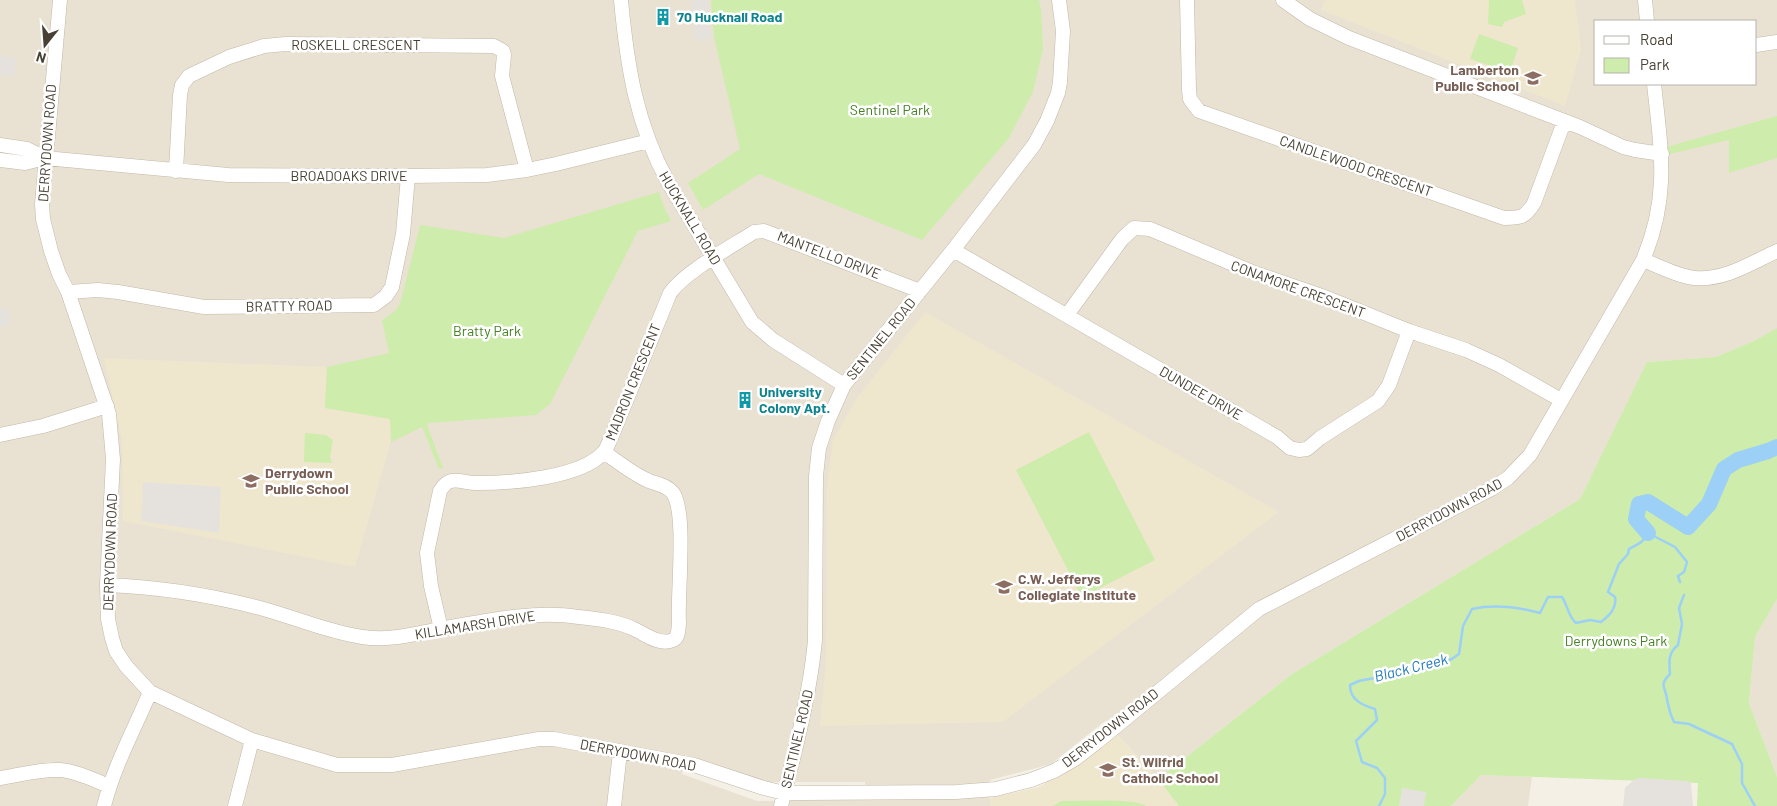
<svg xmlns="http://www.w3.org/2000/svg" width="1777" height="806" viewBox="0 0 1777 806" font-family="Barlow,sans-serif">
<rect width="100%" height="100%" fill="#f4f0e6"/>
<!-- residential -->
<path fill="#e9e2d3" fill-rule="evenodd" d="M0,0H1777V329L1771,334L1716,357L1648,362L1580,499L1292,674L1158,779L1105,721L1051,764L990,780V806H0ZM1596,21H1756V84H1596ZM685,755L768,782H865V799L757,801L682,774Z
M1777,599V777L1749,703L1755,637Z
M1481,775L1532,777L1528,806H1451Z"/>
<!-- education -->
<path fill="#efe6ce" d="M1325,0H1575L1581,50L1565,106L1321,10Z
M925,312L1279,512L1003,722L820,726L826,662L827,486L833,440L857,398Z
M104,358L327,367L325,408L397,420L355,567L123,521L122,441Z
M1115,732L1158,779L1179,806H990V798L1039,787L1080,761Z"/>
<!-- green -->
<path fill="#ceecab" d="M711,0H1039L1041,10L1043,49L1033,92L1009,138L922,240L759,174L703,210L688,183L740,149L714,37Z
M1489,0H1522L1526,14L1504,22L1502,27L1488,24Z
M1479,34L1518,48L1510,72L1470,59Z
M1777,116V158L1729,173V140L1666,155V147Z
M659,192L664,207L671,221L638,231L550,404L536,415L430,423L427,425L443,468L439,469L422,427L391,442L390,419L325,408L327,367L389,353L382,320L394,312L400,304L420,225L504,238Z
M1777,328V599L1755,637L1749,703L1777,777V806H1697L1698,783L1481,775L1451,806H1179L1158,779L1292,674L1580,499L1647,362L1716,357L1756,340Z
M1089,432L1155,560L1082,597L1016,470Z
M305,433L326,435L333,440L330,457L332,463L304,462Z
M1061,801C1077,801 1136,798 1146,806H1053Z"/>
<!-- parking -->
<path fill="#e5e2de" d="M691,0H708L711,38L695,41Z
M0,56L16,58L14,76L0,74Z
M0,308L9,309V326H0Z
M143,482L221,487L219,533L141,521Z
M1641,778L1687,781L1691,783L1693,806H1623L1625,788L1635,779Z
M1402,788L1426,792L1424,806H1399Z"/>
<g fill="none" stroke-linecap="round" stroke-linejoin="round">
<!-- stream -->
<path stroke="#9cd0f7" stroke-width="2.5" d="M1684,595L1679,608L1682,624L1678,645C1668,653 1669,661 1670,674C1658,686 1666,687 1667,699C1669,709 1669,712 1674,722L1689,724L1732,744L1742,764V783L1755,806
M1379,806L1385,794V778L1377,768L1362,762L1356,741L1377,720L1375,709C1362,705 1350,700 1350,685L1359,681C1392,673 1432,675 1459,654L1463,626L1472,609C1495,604 1518,607 1540,613L1548,597H1562C1568,606 1568,616 1576,623L1590,620L1601,622C1610,615 1617,608 1615,597L1608,592L1619,564L1628,554L1629,549C1638,544 1644,542 1648,533L1675,547L1687,562L1684,572L1678,576L1680,582"/>
<!-- river -->
<path stroke="#9cd0f7" stroke-width="16" d="M1648,533L1636,519L1639,504L1648,502L1688,527L1709,504L1724,469L1738,460L1768,451L1777,447"/>
<!-- minor casing -->
<g stroke="#c1b8a7" stroke-width="15">
<path id="minor" d="M60,0L42,204L43,219L51,251L59,274L68,292L109,414L113,459L107,585L108,619L112,638L116,651L126,666L150,692L252,740L337,765H392L539,739H554L694,765L764,788L784,793H802L956,792L996,789L1031,780L1054,771L1075,759L1097,742L1259,609L1491,489L1508,478L1530,455L1643,260C1670,196 1661,150 1654,84
M621,0C627,65 636,124 668,182L752,322L773,340L844,385
M1187,0L1189,90L1190,99L1199,111L1504,218C1520,218 1525,218 1534,203L1564,122
M1283,0L1310,19L1349,38L1580,127L1623,147L1635,150L1662,154
M1645,0L1647,21
M1756,45L1777,42
M0,145L27,149L45,158
M0,160L25,163L45,158L228,175L408,176L487,175L527,170L556,164L649,141
M176,171L180,95L182,85L189,76L229,57L264,46L286,44L494,46L503,51L504,55L502,76L527,170
M953,250L1277,437L1290,448L1299,450L1307,449L1320,438L1378,401L1389,385L1409,331
M1643,260C1659,266 1677,276 1694,278C1724,281 1751,263 1777,251
M68,292L98,290L118,292L204,307L374,305L386,296L392,287L403,234L408,176
M1067,315L1122,239L1134,228L1150,229L1252,272L1322,296L1409,331L1466,350L1499,365L1561,400
M0,435L43,426L107,406
M107,585C159,587 210,595 260,608C294,617 327,632 362,637C389,641 414,634 440,629C485,621 533,610 579,617C598,619 617,621 634,629C645,634 660,646 673,640C679,637 678,630 679,624C677,594 687,514 673,493C667,485 657,484 649,481C633,474 618,462 604,452
M441,629L431,586L427,553L440,491C443,486 446,482 451,481C459,479 470,484 478,483C512,483 581,478 604,452C607,448 609,442 611,438L670,293C686,271 731,247 754,232L764,231L920,291
M0,778C19,775 40,769 60,770C76,771 94,780 109,786
M104,806C114,766 134,730 150,692
M235,806L252,740
M614,806L620,752
M781,806C786,785 792,764 797,742C805,708 812,674 815,640L816,476L819,448L828,421L844,385L953,250L1034,145L1047,121L1058,93L1060,82L1063,31L1059,0"/>
</g>
<!-- minor -->
<use href="#minor" stroke="#fff" stroke-width="14"/>
</g>
<!-- icons -->
<defs>
<g id="building-bare" transform="scale(1.35)"><path d="M-4-6H4V6H1V3H-1V6H-4ZM-2.5-4.3h1.7v1.8h-1.7ZM.8-4.3h1.7v1.8H.8ZM-2.5-1h1.7V.8h-1.7ZM.8-1h1.7V.8H.8Z" fill="#0f9aa8" stroke="#fff" stroke-width="2.5" paint-order="stroke"/></g>
<g id="school-bare" transform="scale(1.35)"><path d="M0-5L7-2L0 1L-7-2ZM-4 1L0 2.5L4 1V4Q0 6-4 4Z" fill="#8d6e63" stroke="#fff" stroke-width="2.5" paint-order="stroke"/></g>
</defs>
<g fill-rule="evenodd">
<use href="#building-bare" x="663" y="17"/>
<use href="#school-bare" x="1533" y="78"/>
<use href="#building-bare" x="745" y="400"/>
<use href="#school-bare" x="251" y="481"/>
<use href="#school-bare" x="1004" y="587"/>
<use href="#school-bare" x="1108" y="770"/>
</g>
<g text-anchor="middle" stroke-width="5" stroke-linejoin="round" paint-order="stroke">
<!-- culture labels -->
<g font-size="14" font-weight="bold" fill="#0d838f" stroke="#fff" text-anchor="start">
<text x="677" y="22">70 Hucknall Road</text>
<text x="759" y="397">University<tspan x="759" dy="16">Colony Apt.</tspan></text>
</g>
<!-- street labels -->
<g font-size="14" fill="#484034" stroke="#fff">
<text x="356" y="50">ROSKELL CRESCENT</text>
<text transform="translate(47 143) rotate(-86)" y="5">DERRYDOWN ROAD</text>
<text transform="translate(1356 166) rotate(19)" y="5">CANDLEWOOD CRESCENT</text>
<text x="349" y="181">BROADOAKS DRIVE</text>
<text transform="translate(690 218) rotate(59)" y="5">HUCKNALL ROAD</text>
<text transform="translate(829 255) rotate(21)" y="5">MANTELLO DRIVE</text>
<text transform="translate(1298 289) rotate(20)" y="5">CONAMORE CRESCENT</text>
<text transform="translate(289 306) rotate(-1)" y="5">BRATTY ROAD</text>
<text transform="translate(881 339) rotate(-51)" y="5">SENTINEL ROAD</text>
<text transform="translate(633 382) rotate(-68)" y="5">MADRON CRESCENT</text>
<text transform="translate(1201 393) rotate(30)" y="5">DUNDEE DRIVE</text>
<text transform="translate(1449 510) rotate(-28)" y="5">DERRYDOWN ROAD</text>
<text transform="translate(110 552) rotate(-88)" y="5">DERRYDOWN ROAD</text>
<text transform="translate(475 625) rotate(-9)" y="5">KILLAMARSH DRIVE</text>
<text transform="translate(1110 728) rotate(-38)" y="5">DERRYDOWN ROAD</text>
<text transform="translate(797 739) rotate(-77)" y="5">SENTINEL ROAD</text>
<text transform="translate(638 755) rotate(11)" y="5">DERRYDOWN ROAD</text>
</g>
<!-- education labels -->
<g font-size="14" font-weight="bold" fill="#785e54" stroke="#fff" text-anchor="start">
<text x="1519" y="75" text-anchor="end">Lamberton<tspan x="1519" dy="16">Public School</tspan></text>
<text x="265" y="478">Derrydown<tspan x="265" dy="16">Public School</tspan></text>
<text x="1018" y="584">C.W. Jefferys<tspan x="1018" dy="16">Collegiate Institute</tspan></text>
<text x="1122" y="767">St. Wilfrid<tspan x="1122" dy="16">Catholic School</tspan></text>
</g>
<!-- park labels -->
<g font-size="14" fill="#447f22" stroke="#fff">
<text x="890" y="115">Sentinel Park</text>
<text x="487" y="336">Bratty Park</text>
<text x="1616" y="646">Derrydowns Park</text>
</g>
<!-- water labels -->
<g font-size="15" font-style="italic" fill="#247abd" stroke="#fff">
<text transform="translate(1411 668) rotate(-14)" y="5">Black Creek</text>
</g>
</g>
<!-- legend -->
<rect x="1594" y="20" width="162" height="65" fill="#ffffff" stroke="#b6b3ae"/>
<rect x="1604" y="36" width="25" height="8" fill="#ffffff" stroke="#b6b3ae"/>
<text x="1640" y="45" font-size="15" fill="#484034">Road</text>
<rect x="1604" y="58" width="25" height="15" fill="#ceecab" stroke="#b6b3ae"/>
<text x="1640" y="70" font-size="15" fill="#484034">Park</text>
<!-- north arrow -->
<g transform="translate(45 45) rotate(197)" stroke="#ffffff" stroke-width="4" paint-order="stroke">
<path d="M0-4L9 19L0 12L-9 19Z" fill="#484034"/>
<text y="-8" font-size="14" font-weight="bold" text-anchor="middle" fill="#484034">N</text>
</g>
</svg>
